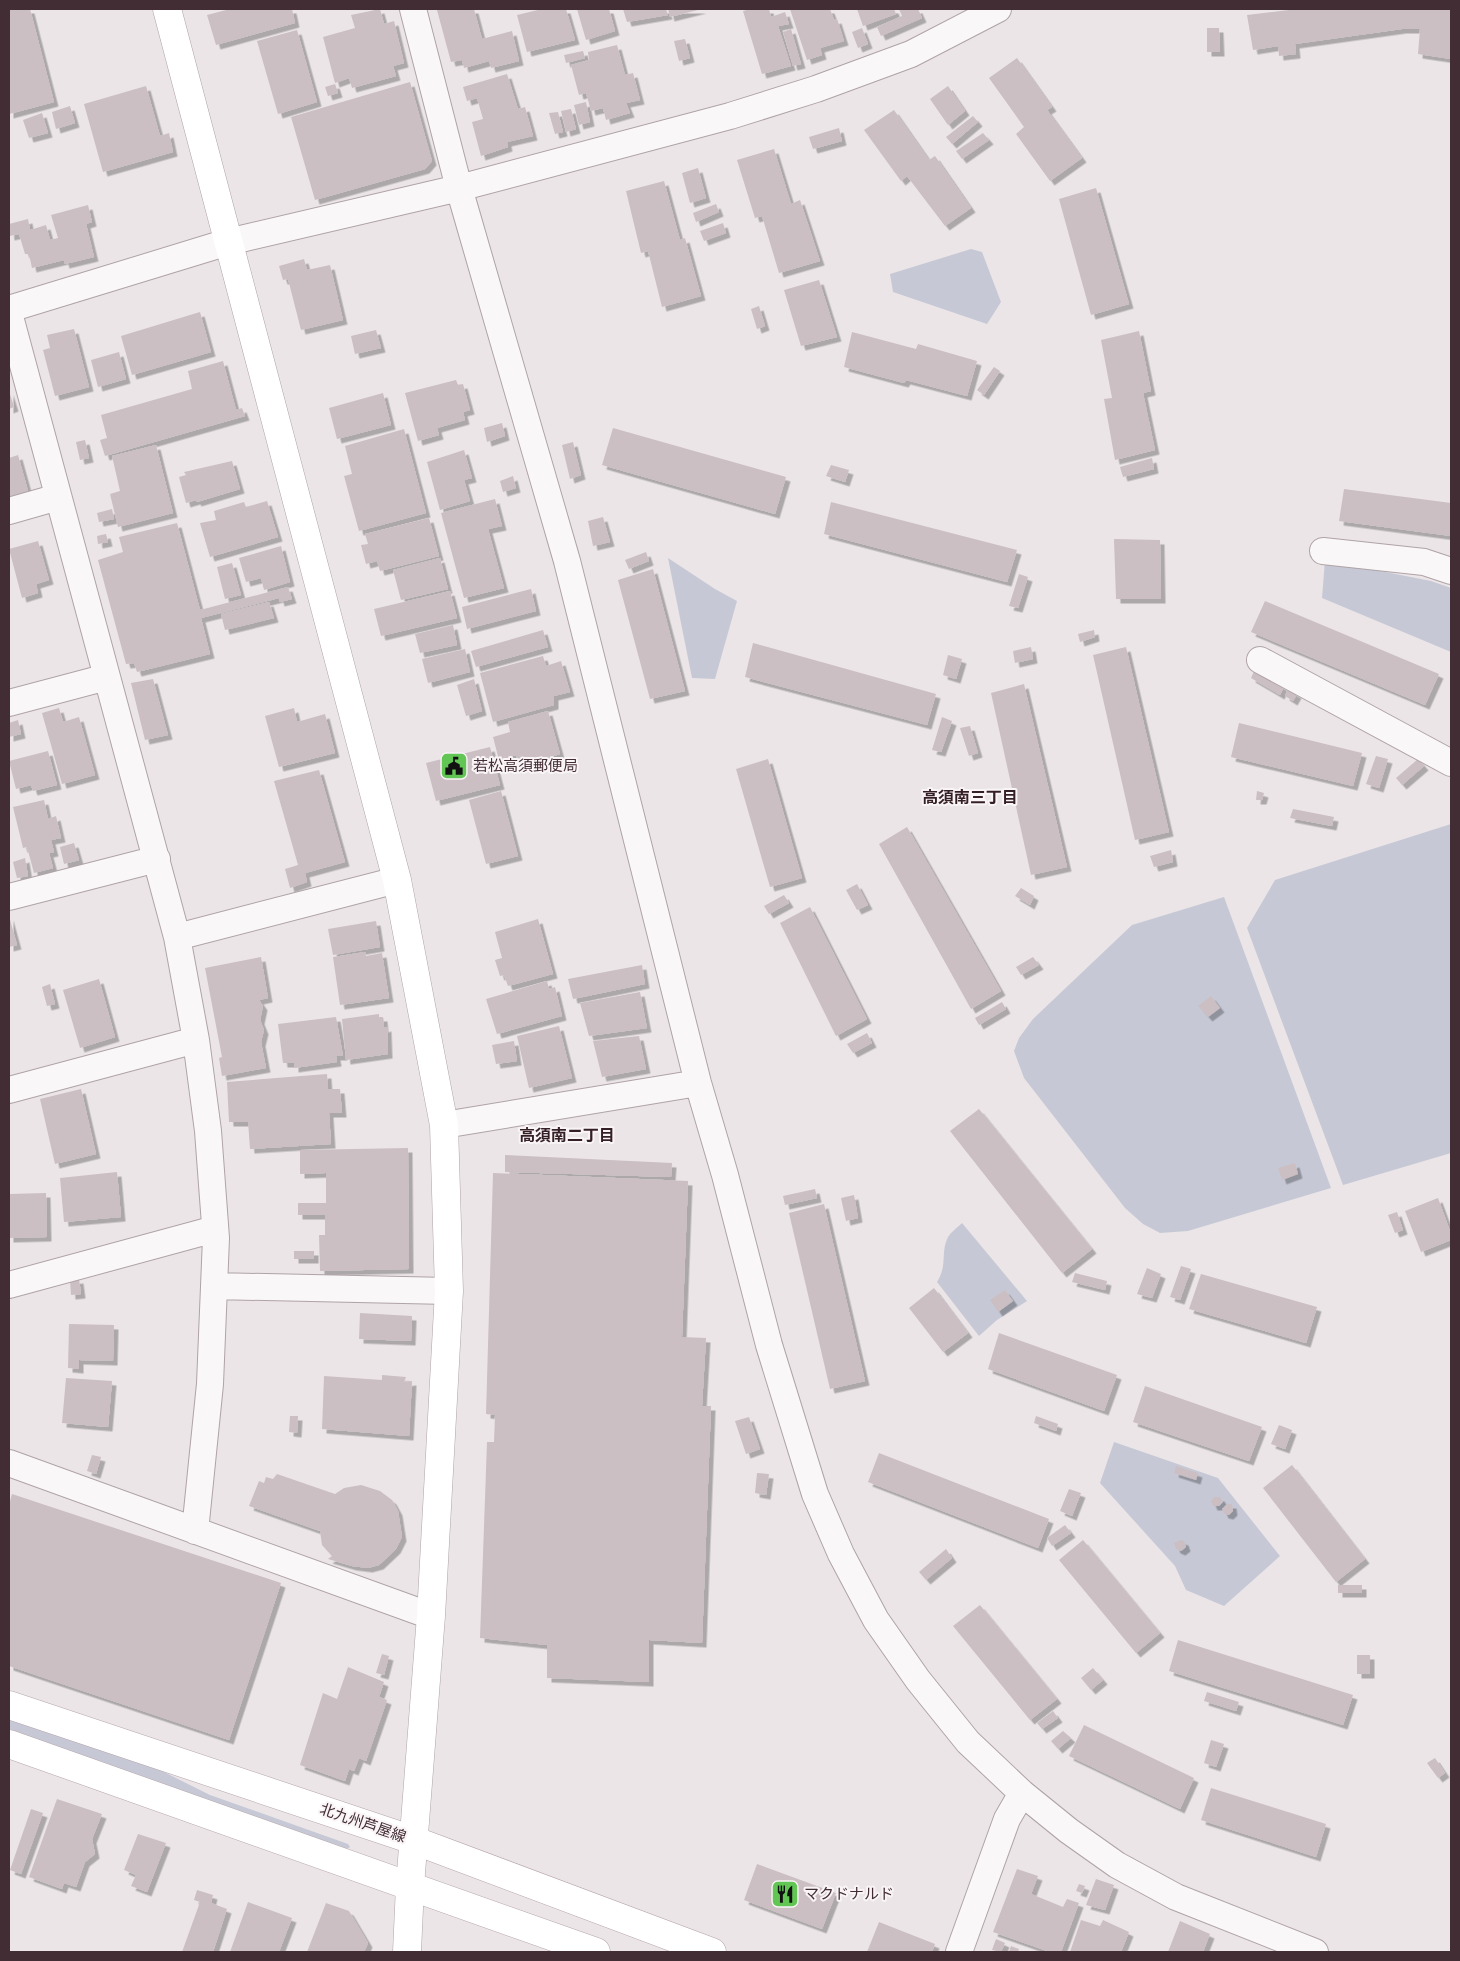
<svg xmlns="http://www.w3.org/2000/svg" width="1460" height="1961" viewBox="0 0 1460 1961" font-family="'PT Sans','Noto Sans JP',sans-serif">
<defs>
<filter id="shadow"><feDropShadow dx="4.5" dy="4.5" stdDeviation="0" flood-color="#0004"/></filter>
</defs>
<rect width="100%" height="100%" fill="#ebe5e7"/>
<!-- green -->
<path fill="#c6c9d5" d="M971,249L982,252L1001,302L987,324L893,292L890,274Z
M668,558L715,589L737,601L715,679L692,678Z
M1325,560L1431,581L1451,588V652L1322,598Z
M1451,824V1153L1343,1185L1247,928L1275,880Z
M1224,897L1331,1188L1188,1231L1160,1233L1143,1224L1125,1208L1024,1078L1014,1051L1019,1038L1033,1019L1132,925Z
M962,1223L1027,1301L997,1320L979,1336L937,1282C948,1265 940,1253 948,1237C951,1232 958,1227 962,1223Z
M1114,1442L1218,1478L1280,1556L1224,1606L1186,1590L1175,1566L1100,1483Z
M9,1720L152,1766L210,1795L348,1844L350,1847L347,1849L9,1729Z"/>
<!-- building -->
<path fill="#cbbfc3" filter="url(#shadow)" d="M9,9H30L54,102L9,114Z
M230,9H292L295,23L216,45L207,15Z
M380,9L384,24L394,21L404,63L393,66L396,76L352,88L349,78L335,83L323,37L355,28L351,15Z
M443,9H474L482,39L512,31L519,61L491,68L489,61L464,68L462,60L451,62L437,10Z
M542,9H566L575,40L527,52L517,15Z
M577,9H609L615,31L586,40Z
M623,9H666L668,15L627,22Z
M668,9H702L670,17Z
M751,9H769L771,17L785,12L789,24L778,26L791,66L762,74L743,11Z
M790,9H830L834,20L837,19L844,41L820,48L822,55L807,60Z
M857,9H894L896,14L863,26Z
M899,9H918L922,18L881,36L877,27L902,16Z
M1297,9H1451V59L1418,54L1420,29H1402L1295,44L1296,54L1279,56L1278,46L1253,50L1247,15Z
M862,28L868,44L858,48L852,32Z
M1207,28H1219L1220,52H1207Z
M791,29L801,64L793,66L783,32Z
M297,30L317,102L278,114L257,41Z
M685,39L690,58L679,61L674,41Z
M617,45L625,75L633,73L640,100L626,103L630,113L606,120L603,108L591,111L586,93L579,95L571,65L589,60L588,52Z
M583,51L585,58L566,63L564,55Z
M1017,58L1052,107L1047,110L1082,158L1050,181L1016,134L1024,127L989,78Z
M507,74L518,109L525,107L533,136L507,142L508,147L481,156L472,122L483,119L477,98L467,101L463,87Z
M410,82L432,161L425,169L315,200L291,117Z
M335,84L338,93L328,96L325,87Z
M146,86L160,136L169,133L173,152L103,172L84,104Z
M948,86L965,111L948,125L930,99Z
M586,102L590,122L579,125L574,105Z
M70,106L75,123L56,129L52,112Z
M571,109L576,129L566,132L561,111Z
M894,110L929,160L935,156L971,208L945,226L907,176L901,181L864,130Z
M558,112L563,132L555,134L549,113Z
M42,113L48,133L29,138L23,120Z
M973,116L978,122L952,144L946,137Z
M839,128L842,141L813,149L809,137Z
M983,133L989,140L962,159L956,151Z
M774,149L791,204L800,200L820,261L779,273L762,216L755,218L737,160Z
M698,168L706,198L690,203L682,173Z
M664,181L680,240L685,238L701,296L662,307L648,251L641,253L626,191Z
M1096,188L1129,304L1091,315L1059,199Z
M716,204L719,212L696,222L693,213Z
M88,205L92,222L86,224L94,257L65,264L64,260L32,268L29,254H25L19,234L10,236L9,224L28,219L30,230L46,225L50,240L58,238L51,215Z
M723,223L726,233L704,241L700,231Z
M304,259L307,270L330,265L343,320L301,330L288,279L283,280L279,266Z
M819,280L837,337L801,346L784,290Z
M759,306L765,326L757,329L751,309Z
M200,312L211,352L132,375L121,336Z
M74,329L89,387L55,396L43,350L50,348L47,335Z
M376,330L381,348L355,354L351,336Z
M1139,331L1151,391L1143,393L1155,450L1115,460L1104,399L1112,398L1101,340Z
M852,332L916,349L918,344L977,361L967,396L906,380L904,383L844,367Z
M119,352L126,379L98,387L91,360Z
M223,361L236,410L242,408L245,416L105,456L100,440L107,438L101,415L192,389L188,371Z
M994,367L1000,371L984,395L977,390Z
M456,380L458,385L463,384L470,410L463,412L465,420L437,428L439,435L418,441L405,393Z
M9,391L14,407L9,409Z
M383,393L391,425L337,439L329,408Z
M502,423L505,436L487,442L484,428Z
M613,428L786,477L775,514L602,465Z
M404,429L426,513L359,531L344,476L352,474L345,446Z
M85,440L89,458L80,460L76,442Z
M573,442L581,475L570,479L562,445Z
M156,445L173,513L118,527L110,494L120,491L112,456Z
M464,450L472,478L464,480L470,501L440,510L427,462Z
M18,455L28,491L9,497V458Z
M1152,458L1154,469L1123,477L1120,467Z
M232,461L240,489L197,502L196,500L186,503L179,477L186,475L184,472Z
M831,465L849,470L845,482L826,476Z
M513,476L516,488L503,492L500,481Z
M1344,489L1451,503V536L1339,521Z
M495,499L502,526L488,529L504,588L464,598L441,513Z
M267,501L278,537L210,557L200,523L216,520L214,511L244,502L246,507Z
M831,502L1017,550L1007,582L824,534Z
M112,509L114,519L99,522L97,513Z
M603,517L610,542L593,546L588,521Z
M429,518L439,556L380,571L377,561L366,564L361,545L368,544L365,534Z
M177,523L200,610L288,587L292,599L280,602L279,598L201,618L210,654L137,672L134,663L126,664L98,560L123,552L119,537Z
M106,534L108,542L98,544L97,536Z
M1114,539L1160,540L1161,599H1116Z
M38,541L49,580L36,584L38,593L22,598L9,549Z
M281,546L290,582L264,590L261,578L246,582L239,558Z
M646,552L649,561L629,569L625,560Z
M440,558L448,589L401,600L393,570Z
M232,563L241,595L225,599L217,567Z
M653,569L685,691L650,699L618,580Z
M1019,574L1028,577L1018,608L1009,606Z
M531,589L536,611L467,629L462,607Z
M450,591L457,618L381,636L374,609Z
M1265,601L1439,674L1425,705L1251,632Z
M269,602L274,618L225,630L221,614Z
M453,625L457,645L420,653L415,634Z
M543,630L548,647L476,667L471,651Z
M1094,630L1095,637L1080,642L1078,634Z
M753,643L936,694L927,725L745,677Z
M1031,647L1033,659L1015,663L1013,651Z
M1126,647L1169,832L1135,840L1093,655Z
M465,649L470,672L428,683L422,659Z
M948,655L962,659L956,679L943,675Z
M543,656L546,666L561,661L570,692L554,696V705L493,722L480,673Z
M1254,671L1284,687L1280,695L1251,678Z
M153,679L168,735L145,740L131,683Z
M474,679L482,711L466,716L457,685Z
M1024,684L1067,867L1031,875L991,693Z
M1288,689L1297,694L1293,701L1285,696Z
M59,708L63,722L79,717L95,775L62,784L42,713Z
M294,708L297,722L325,714L335,753L279,767L265,716Z
M548,711L560,754L520,767L516,755L499,760L493,737L510,732L508,722Z
M942,717L952,721L941,752L932,750Z
M18,720L21,734L9,737V723Z
M1239,723L1362,753L1353,786L1231,757Z
M970,726L978,753L969,756L960,728Z
M490,747L500,785L436,801L426,763Z
M48,751L57,785L33,791L31,785L16,789L9,761Z
M1376,756L1388,759L1379,788L1366,784Z
M768,759L802,878L770,887L736,769Z
M1418,759L1424,766L1402,785L1396,778Z
M319,770L345,862L305,873L307,882L290,888L285,869L298,865L274,781Z
M501,791L518,856L486,864L469,800Z
M1257,791L1264,793L1262,800H1256Z
M44,800L48,819L56,816L61,838L51,840L54,852L49,853L53,868L34,873L27,847L23,848L13,807Z
M1293,809L1334,817L1332,826L1290,818Z
M907,827L1001,991L971,1009L879,844Z
M74,843L79,860L64,864L60,847Z
M1171,850L1173,862L1154,867L1150,856Z
M25,858L28,876L17,878L13,862Z
M857,884L868,905L857,910L846,890Z
M1021,888L1034,896L1030,905L1015,896Z
M784,895L789,903L769,914L764,906Z
M810,907L867,1019L836,1036L780,923Z
M9,916L17,945L9,947Z
M538,919L553,974L508,986L504,975L500,976L495,960L502,958L495,932Z
M376,921L380,947L333,955L328,929Z
M365,952L366,956L382,953L389,998L340,1005L333,957Z
M261,957L268,998L259,1000L263,1006L260,1020L264,1030L261,1042L266,1068L222,1076L219,1058L222,1057L205,968Z
M1033,957L1039,965L1021,975L1016,967Z
M642,965L645,984L573,999L568,979Z
M99,979L115,1037L80,1048L63,990Z
M547,981L549,989L555,987L562,1016L497,1034L486,999Z
M50,984L55,1004L47,1006L42,987Z
M640,992L647,1028L589,1036L580,1003Z
M1211,996L1220,1008L1208,1017L1198,1006Z
M1002,1002L1006,1009L979,1025L975,1018Z
M379,1014V1017H383L384,1028L387,1027L388,1054L346,1060L342,1019Z
M336,1017L343,1056H336L337,1062L294,1068V1063H283L278,1024Z
M559,1026L572,1078L529,1088L517,1036Z
M867,1033L872,1043L853,1053L847,1044Z
M639,1036L646,1069L602,1077L593,1041Z
M514,1041L517,1061L496,1064L492,1045Z
M327,1074L328,1089H340L342,1113H329L331,1144L250,1149L248,1122H229L227,1082Z
M81,1089L96,1154L55,1164L40,1099Z
M979,1109L1092,1249L1062,1273L950,1131Z
M408,1148L409,1269L320,1271L319,1235H325V1215H298V1203H326V1173L300,1174V1150Z
M505,1155L672,1163L671,1177L505,1172Z
M1295,1163L1298,1174L1282,1180L1278,1168Z
M117,1172L121,1217L64,1222L60,1178Z
M493,1173L688,1181L682,1337L706,1338L702,1406H711L702,1643L649,1640V1682L547,1678V1645L480,1638L487,1442H494L495,1415L486,1414Z
M815,1189L817,1198L785,1205L783,1196Z
M46,1193L47,1237L9,1238V1194Z
M854,1195L858,1218L846,1221L841,1198Z
M1438,1198L1451,1234V1240L1421,1252L1405,1211Z
M824,1204L865,1381L830,1389L789,1213Z
M1397,1212L1403,1230L1395,1233L1388,1215Z
M294,1251H314V1259H294Z
M1181,1266L1191,1269L1180,1300L1170,1297Z
M1147,1268L1161,1274L1152,1298L1137,1294Z
M1075,1273L1107,1281L1105,1290L1072,1282Z
M1201,1274L1317,1307L1306,1343L1189,1309Z
M79,1279L81,1294L71,1295L70,1280Z
M934,1288L968,1333L943,1352L909,1308Z
M1005,1290L1013,1301L998,1312L990,1300Z
M360,1313L412,1316L411,1341L359,1339Z
M69,1324L114,1325L113,1361L79,1360V1369L68,1368Z
M999,1333L1117,1375L1104,1411L988,1369Z
M382,1375L406,1377L404,1382L412,1381L409,1436L322,1429L324,1376L382,1380Z
M66,1378L112,1381L108,1427L62,1423Z
M1145,1386L1262,1427L1249,1461L1133,1422Z
M290,1416H298L297,1433L289,1432Z
M1036,1416L1058,1424L1056,1431L1034,1423Z
M749,1417L760,1449L746,1454L735,1421Z
M1279,1425L1292,1430L1285,1449L1271,1444Z
M879,1453L1049,1519L1038,1548L868,1482Z
M92,1455L101,1457L96,1474L87,1471Z
M1292,1465L1365,1559L1336,1582L1263,1488Z
M1176,1466L1198,1473L1196,1480L1174,1473Z
M757,1473L769,1474L766,1495L755,1493Z
M277,1474L335,1494L344,1488L361,1485L380,1491L392,1500L398,1511L402,1537L396,1549L379,1565L368,1568L352,1566L328,1559L332,1556L322,1545L320,1531L249,1506L259,1481L264,1483L266,1477L273,1479Z
M1069,1489L1081,1493L1072,1516L1060,1511Z
M12,1494L281,1583L229,1740L9,1666V1505Z
M1214,1497H1220L1223,1502L1219,1506H1213L1211,1501Z
M1227,1504H1232L1233,1511L1229,1515L1224,1514L1222,1509Z
M1065,1525L1071,1533L1052,1546L1047,1538Z
M1083,1540L1160,1633L1136,1653L1059,1560Z
M1180,1540L1184,1541L1186,1547L1181,1551L1176,1549L1174,1543Z
M946,1549L952,1558L926,1580L919,1572Z
M1338,1585H1362V1593H1338Z
M980,1605L1057,1699L1030,1720L953,1626Z
M1178,1640L1353,1695L1343,1725L1169,1671Z
M382,1654L389,1656L384,1675L376,1673Z
M1357,1655H1370V1674H1357Z
M348,1667L384,1682L379,1697L387,1700L366,1761L359,1758L354,1771L349,1769L345,1781L300,1765L323,1693L337,1699Z
M1093,1668L1103,1680L1091,1690L1081,1678Z
M1207,1692L1239,1702L1236,1711L1204,1701Z
M1053,1711L1058,1718L1042,1729L1037,1723Z
M1084,1725L1194,1778L1180,1809L1069,1756Z
M1063,1731L1071,1738L1058,1749L1051,1741Z
M1211,1740L1224,1744L1216,1767L1204,1763Z
M1435,1758L1445,1773L1438,1778L1427,1763Z
M1211,1788L1326,1824L1316,1857L1201,1820Z
M57,1799L102,1814L92,1839L95,1854L85,1862L76,1887L64,1883L62,1889L29,1877Z
M31,1809L43,1813L21,1874L10,1870Z
M138,1834L166,1843L147,1892L131,1886L136,1875L124,1870Z
M757,1864L836,1893L822,1929L744,1900Z
M1017,1869L1038,1876L1031,1894L1063,1907L1067,1899L1079,1903L1061,1952H1050L993,1932Z
M1096,1879L1114,1885L1105,1910L1086,1905Z
M1079,1884L1085,1886L1082,1893L1076,1891Z
M197,1890L213,1895L211,1903L227,1909L213,1952H182L200,1902L194,1900Z
M248,1902L292,1918L279,1952H230Z
M326,1903L349,1911L368,1943L364,1952H307Z
M1081,1920L1100,1926L1103,1920L1129,1932L1121,1952H1070Z
M1180,1921L1210,1934L1203,1952H1168Z
M879,1922L935,1944L932,1952H867Z
M996,1939L1005,1943L1001,1952L992,1950Z
M1011,1946L1019,1949L1018,1952H1009Z"/>
<g fill="none" stroke-linecap="round" stroke-linejoin="round">
<!-- street casing -->
<g stroke="#afa3a7" stroke-width="28">
<path id="street" d="M413,9L459,188L567,561L698,1083L725,1175L769,1345L815,1494L841,1554L876,1620L918,1680L968,1742L1022,1793L1069,1831L1117,1865L1176,1897L1315,1952
M9,309L228,242L459,188L730,116L816,89L911,54L998,9
M9,313L177,937L196,1040L208,1131L216,1238L210,1384L195,1531
M9,511L58,497
M1323,551L1424,562L1451,571
M1260,660L1451,763
M9,703L107,677
M9,897L157,859
M177,937L397,880
M9,1090L196,1040
M444,1125L698,1083
M9,1285L215,1229
M214,1286L449,1291
M9,1463L431,1616
M959,1952L1007,1819L1022,1793"/>
</g>
<!-- secondary casing -->
<g stroke="#afa3a7" stroke-width="29">
<path id="secondary" d="M167,9L397,880L444,1125L449,1291L431,1616L410,1886L407,1952"/>
</g>
<!-- primary casing -->
<g stroke="#b6a5ab" stroke-width="29">
<path id="primary" d="M9,1705L413,1840L712,1952
M9,1744L596,1952"/>
</g>
<!-- street -->
<use href="#street" stroke="#faf7f8" stroke-width="26"/>
<!-- secondary -->
<use href="#secondary" stroke="#fff" stroke-width="28"/>
<!-- primary -->
<use href="#primary" stroke="#fff" stroke-width="28"/>
</g>
<!-- icons -->
<defs>
<g id="civic-square" transform="scale(1.4375)"><rect x="-9" y="-9" width="18" height="18" rx="4" fill="#62c654" stroke="#f9f4f6"/><path d="M-.6-6.5H3V-4.5H.6V-3L4-1V1h2V6H-6V1h2V-1L-.6-3ZM-1.2 2.5V6h2.4V2.5Z" fill="#111"/></g>
<g id="restaurant-square" transform="scale(1.4375)"><rect x="-9" y="-9" width="18" height="18" rx="4" fill="#62c654" stroke="#f9f4f6"/><path d="M-5-6h1v4h1v-4h1v4h1v-4h1v5L-1.5 .5V6h-2V.5L-5-1ZM5-6V6H3V1.5H1.5Q1.5-4 5-6Z" fill="#111"/></g>
</defs>
<g fill-rule="evenodd">
<use href="#civic-square" x="454" y="766"/>
<use href="#restaurant-square" x="785" y="1894"/>
</g>
<g text-anchor="middle" stroke-width="4" stroke-linejoin="round" paint-order="stroke">
<!-- poi labels -->
<g font-size="15" fill="#432d34" stroke="#f9f4f6" text-anchor="start">
<text x="473" y="771">若松高須郵便局</text>
<text x="804" y="1899">マクドナルド</text>
</g>
<!-- street labels -->
<g font-size="15" fill="#432d34" stroke="#f9f4f6">
<text transform="translate(363 1823) rotate(19)" y="5">北九州芦屋線</text>
</g>
<!-- neighbourhood labels -->
<g font-size="16" font-weight="bold" fill="#341f25" stroke="#f9f4f6">
<text x="970" y="803">高須南三丁目</text>
<text x="567" y="1141">高須南二丁目</text>
</g>
</g>
<!-- border -->
<rect width="1460" height="1961" fill="none" stroke="#432d34" stroke-width="20"/>
</svg>
